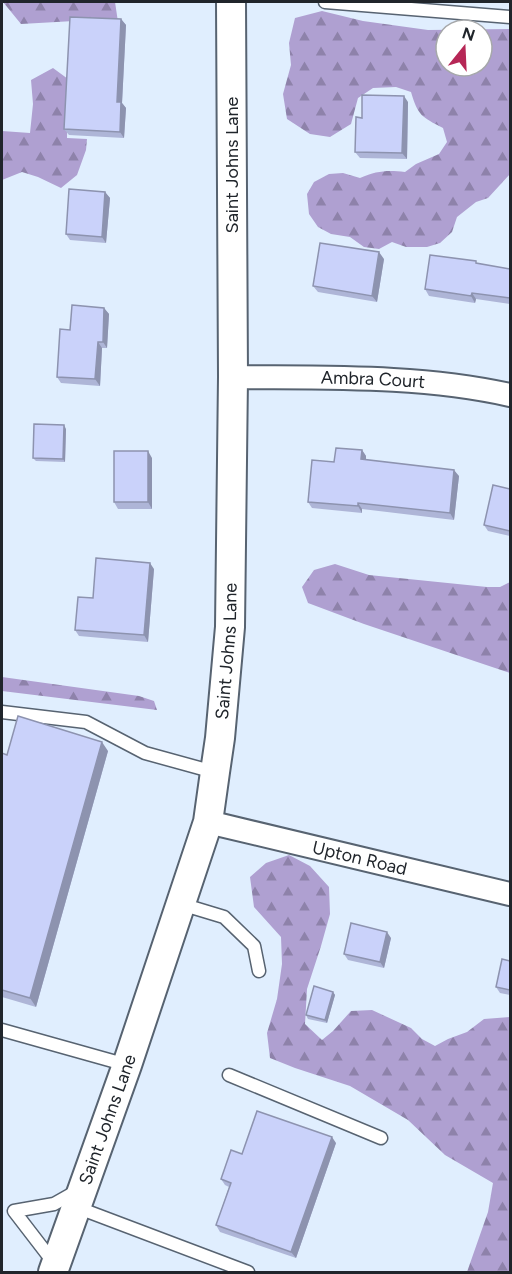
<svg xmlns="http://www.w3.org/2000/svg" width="512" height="1274" viewBox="0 0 512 1274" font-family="Figtree,sans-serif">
<defs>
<pattern id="forest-firs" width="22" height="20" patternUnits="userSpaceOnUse" patternTransform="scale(1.5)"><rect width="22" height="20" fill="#afa0d1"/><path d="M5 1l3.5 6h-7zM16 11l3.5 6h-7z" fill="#8e82aa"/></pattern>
</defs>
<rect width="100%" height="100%" fill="#e0eefe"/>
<!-- forest -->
<path fill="url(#forest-firs)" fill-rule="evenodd" d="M3,2H115L118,22L74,21L21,24Z
M322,11L363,21L428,30L510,29V174L488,198L476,202L457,217L452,232L440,243L427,247H406L392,242L379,249L364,247L350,237L331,234L318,227L309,214L307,194L314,182L329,174L343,173L360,178C377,171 386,170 405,172L416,164L439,154L447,142L443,128C422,117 418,116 411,92L396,87L373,88L358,98L351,124L330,137L310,134L287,119L283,94L291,65L289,43L295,18ZM446,30H482V66H446Z
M53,68L68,79L67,138L87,139L86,150L77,175L61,188L38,177L22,172L2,180V131L30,133L33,104L31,80Z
M335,564L369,575L487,587H500L510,582V673L364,624L308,603L302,587L314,570Z
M2,677L139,696L154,701L157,710L2,691Z
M289,855L310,866L329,887L330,914L321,946L307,989L305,1024L322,1040L333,1031L351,1011L372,1010L411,1028L422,1039L435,1046L448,1039L467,1032L484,1019L510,1017V1272H467L488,1212L493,1183L445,1155L408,1120L350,1086L295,1068L270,1058L267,1033L277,999L282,964L281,937L254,907L250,877L266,863Z"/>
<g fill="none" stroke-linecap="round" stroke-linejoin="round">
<!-- service casing -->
<g stroke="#576371" stroke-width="15">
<path id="service" d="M325,2L510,17
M2,712L86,722L145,753L214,772
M181,904L224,917L254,946L259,971
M2,1030L127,1065
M229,1075L381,1138
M76,1207L248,1272
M54,1263L14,1211L54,1204L77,1191"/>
</g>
<!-- minor casing -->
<g stroke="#576371" stroke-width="26">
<g id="minor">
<path id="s1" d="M233,377C326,378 420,375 510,395"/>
<path id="s2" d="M208,822L510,894"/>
</g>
</g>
<!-- tertiary casing -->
<g stroke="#576371" stroke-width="32">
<g id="tertiary">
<path id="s3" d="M53,1272L127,1065L208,822L215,772L220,738L230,627L233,377L231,2"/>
</g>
</g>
<!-- service -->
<use href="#service" stroke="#fff" stroke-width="12"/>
<!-- minor -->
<use href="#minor" stroke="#fff" stroke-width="22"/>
<!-- tertiary -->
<use href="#tertiary" stroke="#fff" stroke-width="28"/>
</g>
<!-- wall -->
<path fill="#aeb5d7" d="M121,19L126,25L122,103L126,108L124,138L69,135L64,129Z
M408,102L407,159L360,158L355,152L362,118Z
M105,192L110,198L106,243L70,240L66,234Z
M384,259L377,302L318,292L313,286Z
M478,264L510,269V304L476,299L475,303L429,296L425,289Z
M104,308L109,314L107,348H102L100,386L61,383L57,377L70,330Z
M66,429L65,462L36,461L33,458Z
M362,450L366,456V460L459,476L454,520L362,509V513L312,508L308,502L334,462Z
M152,458V509H118L114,502Z
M510,489V536L488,531L484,525Z
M154,569L148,642L79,636L75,630Z
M108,751L36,1007L2,997V753L7,755Z
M391,938L384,968L348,960L344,954Z
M510,961V995L500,993L496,987Z
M333,992L335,995L327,1023L308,1019L306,1015Z
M336,1143L296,1258L220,1232L216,1225L229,1187L225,1185L221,1179L242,1154Z"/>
<!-- shaded-wall -->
<path fill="#8d93af" d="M121,19L126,25L122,103L126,108L124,138L120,132L117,102Z
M404,96L408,102L407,159L402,153Z
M105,192L110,198L106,243L102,237Z
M379,252L384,259L377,302L372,296Z
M472,293L476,299L475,303L471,296Z
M104,308L109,314L107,348L103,342Z
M98,342L102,348L100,386L95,379Z
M64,425L66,429L65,462L63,459Z
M362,450L366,456V465L361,459Z
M148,451L152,458V509L148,502Z
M454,470L459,476L454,520L450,513Z
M358,503L362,509V513L358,506Z
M150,563L154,569L148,642L144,635Z
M102,742L108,751L36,1007L30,998Z
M387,932L391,938L384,968L380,962Z
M333,992L335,995L327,1023L325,1020Z
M332,1137L336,1143L296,1258L291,1252Z"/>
<!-- building -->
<path fill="#cad2fa" stroke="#8d93af" stroke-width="1.5" d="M70,17L121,19L117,102H121L120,132L64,129Z
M362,95L404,96L402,153L355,152L356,117L362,118Z
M69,189L105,192L102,237L66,234Z
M320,243L379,252L372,296L313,286Z
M430,255L476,261V263L510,269V298L472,293L471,296L425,289Z
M72,305L104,308L103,342H98L95,379L57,377L60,329L70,330Z
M34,424L64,425L63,459L33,458Z
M336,448L362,450L361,459L454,470L450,513L358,503V506L308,502L312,460L334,462Z
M114,451H148V502H114Z
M493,485L510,489V531L484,525Z
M96,558L150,563L144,635L75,630L78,597L93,598Z
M18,716L102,742L30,998L2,990V753L7,755Z
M351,923L387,932L380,962L344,954Z
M502,959L510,961V990L496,987Z
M314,986L333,992L325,1020L306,1015Z
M257,1111L332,1137L291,1252L216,1225L231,1183L221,1179L231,1150L242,1154Z"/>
<g text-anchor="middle" stroke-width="4.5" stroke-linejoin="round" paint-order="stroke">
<!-- street labels -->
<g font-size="18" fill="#20252b" stroke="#fff">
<text transform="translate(232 165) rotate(-90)" y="6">Saint Johns Lane</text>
<text dy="6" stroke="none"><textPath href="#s1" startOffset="140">Ambra Court</textPath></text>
<text dy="6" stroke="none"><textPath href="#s3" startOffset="648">Saint Johns Lane</textPath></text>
<text dy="6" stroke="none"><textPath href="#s2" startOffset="156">Upton Road</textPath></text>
<text dy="6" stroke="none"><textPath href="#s3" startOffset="162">Saint Johns Lane</textPath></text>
</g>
</g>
<!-- border -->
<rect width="512" height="1274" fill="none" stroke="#20252b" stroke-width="6"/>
<!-- north arrow -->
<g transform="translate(464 48) rotate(18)"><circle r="28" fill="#ffffff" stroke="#a6a8aa" stroke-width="1.5"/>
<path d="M0-4.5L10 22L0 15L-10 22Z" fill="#b62756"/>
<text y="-9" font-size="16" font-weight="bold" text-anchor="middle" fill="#20252b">N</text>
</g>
</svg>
